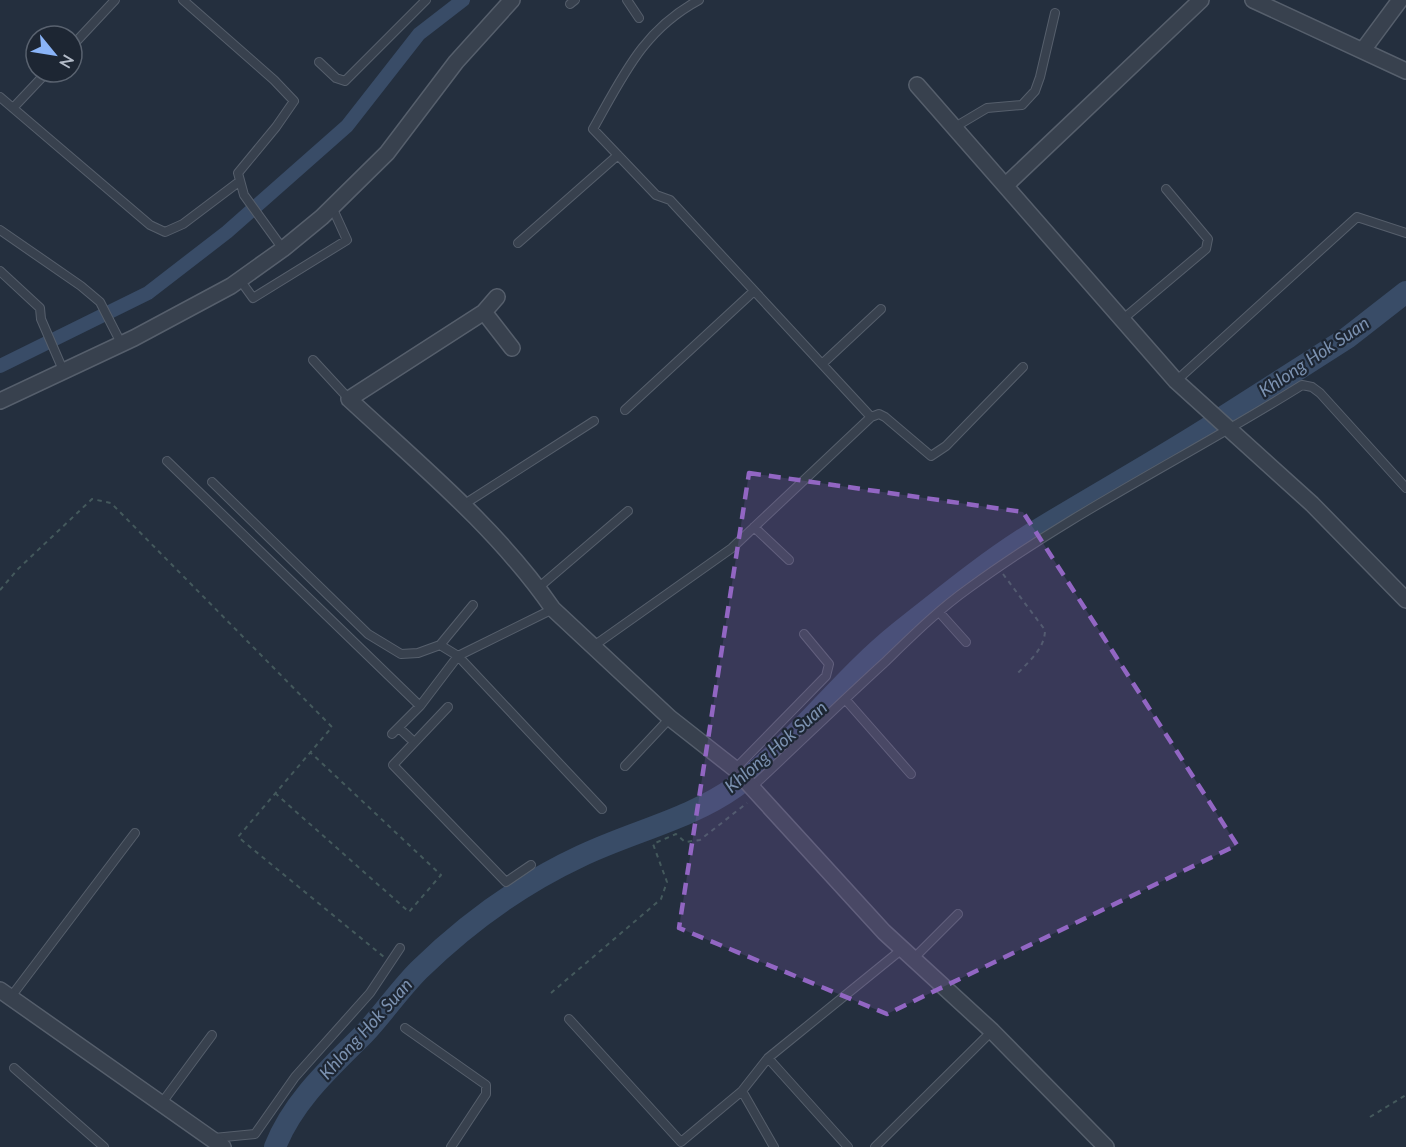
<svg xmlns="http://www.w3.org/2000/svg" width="1406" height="1147" viewBox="0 0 1406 1147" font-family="Lato,sans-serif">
<rect width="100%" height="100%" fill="#242f3e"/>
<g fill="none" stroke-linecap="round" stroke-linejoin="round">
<!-- canal -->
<path stroke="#394c67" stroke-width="14" d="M0,366L148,293L227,232L347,126L419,34L463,0"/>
<!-- river -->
<path stroke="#394c67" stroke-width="22" d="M1220,419L1347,338L1406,292
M275,1147C293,1101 330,1068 364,1034C383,1014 399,990 419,970C466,924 521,884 581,856C631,832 690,819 735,787C796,743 839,681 897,634C939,601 982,565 1028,536C1089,498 1153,463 1214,424"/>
<!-- lane casing -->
<g stroke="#565f6c" stroke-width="10">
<path id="lane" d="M183,0L274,80L294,101L276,127L238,173L244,195L283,249
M627,0L639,18
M699,0C643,30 623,76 593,129L656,195L670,200L871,417
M570,4L575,0
M72,46L115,0
M319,62L336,78L345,81L426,0
M0,97L150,225L165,232L183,224L240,181
M13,108L47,72
M955,127L987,108L1022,105L1035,91L1040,77L1055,13
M0,230L81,286L100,302L121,343
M518,243L618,155
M0,271L40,308L41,319L63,370
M240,280L253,298L347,240L332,207
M1123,319L1206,249L1208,239L1166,189
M313,360L349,399
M822,364L881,309
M1176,381L1357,217L1406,233
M625,410L754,291
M167,461L420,706
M212,482L368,634L401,654L418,653L440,645L458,656L602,809
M463,505L594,421
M754,527L789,560
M538,588L628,511
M939,612L966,642
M440,645L473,605
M595,645L732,548L871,417L879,414L885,417L931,456L946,446L1023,367
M845,699L911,774
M448,707L393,765L506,882L531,865
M399,728L414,742
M392,734L420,706L458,656L553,609
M625,766L670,718
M735,769L826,676L829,664L804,634
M752,787C796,746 839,704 884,663C911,637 938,610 969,588C1074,511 1192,454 1302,385L1312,387L1320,393L1406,488
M913,959L958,914
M10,998L135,833
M569,1019L681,1142L742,1091L768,1058L901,950
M405,1028L486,1085V1094L451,1147
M768,1058L848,1147
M14,1068L104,1147
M742,1091L774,1147
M161,1104L212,1035
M214,1138L255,1134L295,1077L370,993L400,948
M875,1147L992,1031"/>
</g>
<!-- street casing -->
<g stroke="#565f6c" stroke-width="18">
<path id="street" d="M1253,0L1406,71
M1363,50L1400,0
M917,85L1176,381L1312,504L1406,600
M1006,185L1201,0
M497,297L484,312L349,399C419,464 498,529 553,609L670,718L735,769L884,932L992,1031L1106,1147
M484,312L512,348
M0,401L134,338L231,286L283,249L322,217L387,153L456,62L512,0
M0,990L223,1147"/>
</g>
<!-- path -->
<path stroke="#44595c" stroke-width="2" stroke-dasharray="4.5 4.5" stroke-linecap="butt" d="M1003,574L1045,630C1045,649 1028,662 1016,675
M0,590L18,569L92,499L111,503L332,727L238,837L384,957
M275,793L409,912L441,875L310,752
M551,993L661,899L667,882L653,844L676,834L685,842L700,840L747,803
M1370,1117L1406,1095"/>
<!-- lane -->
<use href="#lane" stroke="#38414e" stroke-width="8"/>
<!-- street -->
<use href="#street" stroke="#38414e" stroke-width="15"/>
</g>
<!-- marked area -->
<path fill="#9266c3" fill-opacity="0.2" stroke="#9266c3" stroke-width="4.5" stroke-dasharray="12 8" stroke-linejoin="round" d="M749,473L1023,512L1237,845L887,1014L679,928Z"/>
<g text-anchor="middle" stroke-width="4.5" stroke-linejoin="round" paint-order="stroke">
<!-- water labels -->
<g font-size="18" font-style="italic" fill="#7c92b1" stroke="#1d2633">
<text transform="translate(1314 357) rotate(-34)" y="6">Khlong Hok Suan</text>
<text transform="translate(776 747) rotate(-41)" y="6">Khlong Hok Suan</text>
<text transform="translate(366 1029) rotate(-48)" y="6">Khlong Hok Suan</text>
</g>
</g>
<!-- north arrow -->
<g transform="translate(54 54) rotate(120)"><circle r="28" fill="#1d2633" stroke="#59626f" stroke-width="1.5"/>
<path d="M0-4.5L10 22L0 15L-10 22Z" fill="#8ab4f8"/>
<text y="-9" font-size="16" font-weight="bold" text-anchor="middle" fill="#b4bcc9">N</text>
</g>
</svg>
